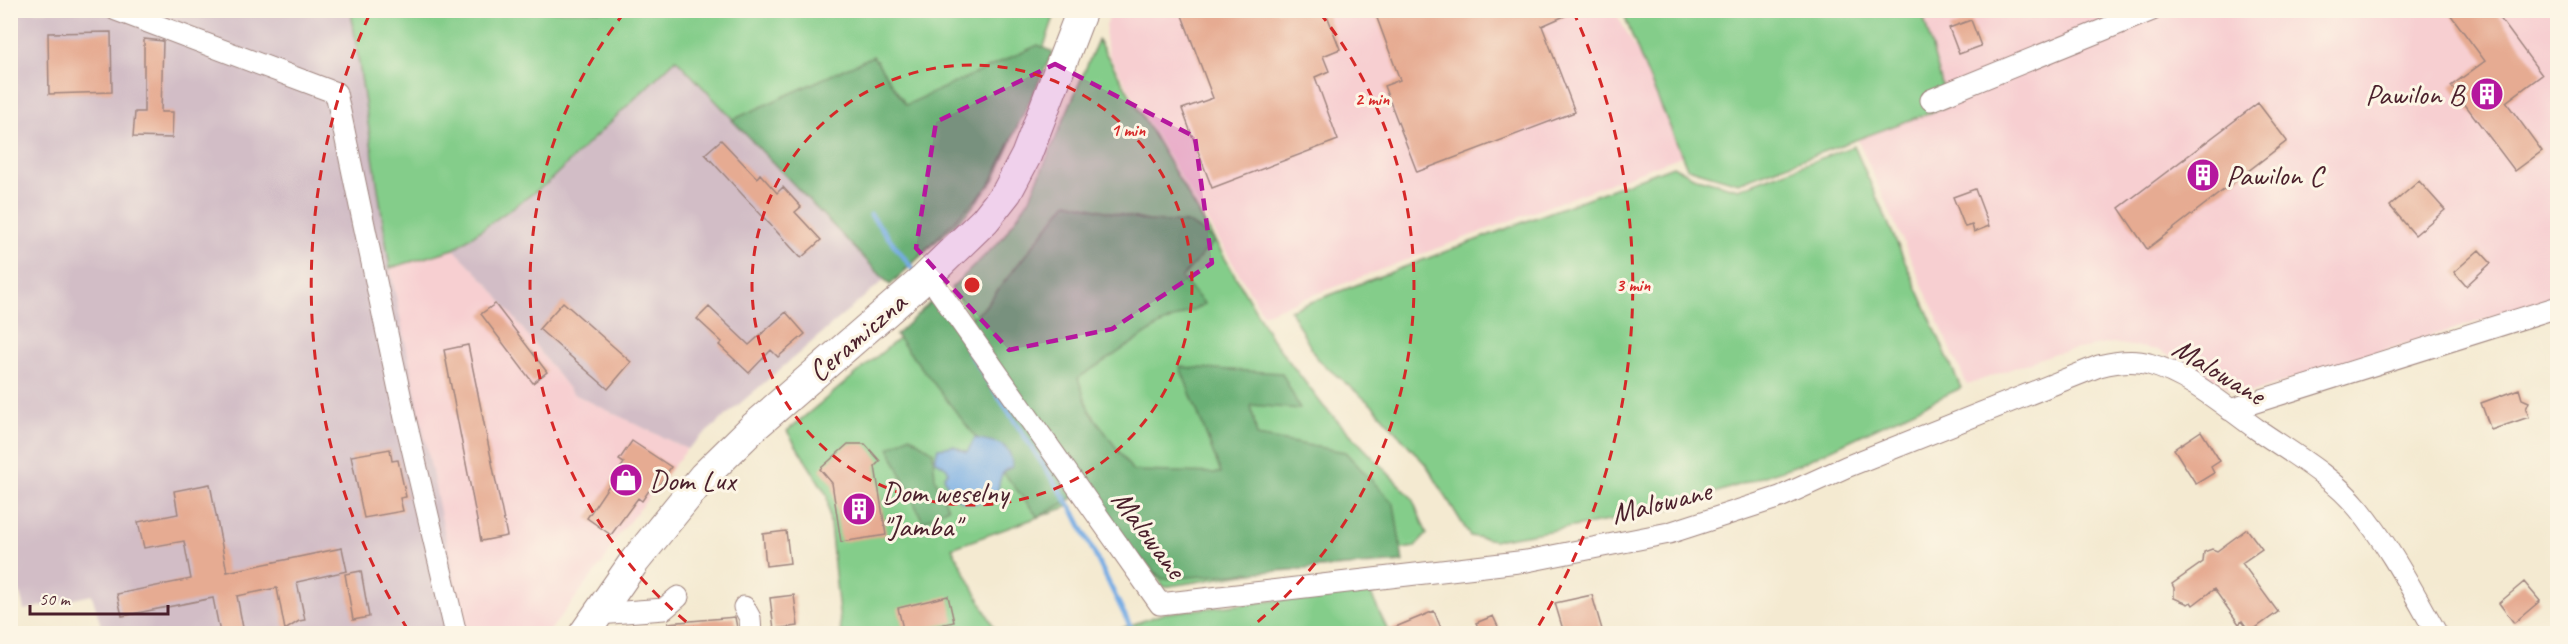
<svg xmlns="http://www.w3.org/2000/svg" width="2568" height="644" viewBox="0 0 2568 644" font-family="Caveat,sans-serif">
<rect width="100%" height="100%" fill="#fcf5e5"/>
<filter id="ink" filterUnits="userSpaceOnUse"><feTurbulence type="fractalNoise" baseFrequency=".0167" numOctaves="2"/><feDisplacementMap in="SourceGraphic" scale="12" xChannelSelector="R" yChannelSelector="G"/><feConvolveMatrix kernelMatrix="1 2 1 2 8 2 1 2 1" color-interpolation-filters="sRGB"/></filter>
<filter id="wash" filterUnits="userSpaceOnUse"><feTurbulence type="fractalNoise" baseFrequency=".008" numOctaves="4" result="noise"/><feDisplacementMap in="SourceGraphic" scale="24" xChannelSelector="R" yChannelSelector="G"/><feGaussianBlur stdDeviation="1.35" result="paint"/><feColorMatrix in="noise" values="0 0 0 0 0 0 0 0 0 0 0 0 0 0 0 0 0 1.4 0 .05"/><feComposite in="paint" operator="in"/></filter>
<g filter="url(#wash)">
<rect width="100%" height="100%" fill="#f4ead1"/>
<!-- built -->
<path fill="#f7cfd1" d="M1112,11H1615L1692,152L1263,314L1110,57L1105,39L1106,26Z
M1922,11H2557V297L2242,395L2158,350L2112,343L2055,353L1967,385L1857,138L1948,106Z
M454,249L489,285L572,393L687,449L613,542L607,557L548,633H464L390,268Z"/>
<!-- industrial -->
<path fill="#d2bdc6" d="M10,11H351L390,268L465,633H103L92,595L24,610L10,552Z
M676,59L884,280L687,449L572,393L489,285L454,249L546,184Z"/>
<!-- green -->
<path fill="#84cd8a" stroke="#67765a" stroke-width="1.5" d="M351,11H1056L1011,143L994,180L969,211L890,285L676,59L546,184L454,249L390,268Z
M1623,11H1922L1948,106L1738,183L1687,168C1666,115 1641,64 1623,11Z
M1098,40L1272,339L1324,407L1412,498L1427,534L1415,547L1164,587L951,288L1001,240L1029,200Z
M1854,146L1961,388L1800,464L1656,513L1495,540L1470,536L1427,466L1373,406L1317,359L1290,310L1673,166L1693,177L1738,189Z
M933,310L1069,506L952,548L997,633H841L827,495L787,431Z
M1369,590L1389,633L1105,634L1165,613Z"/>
<!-- forest -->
<path fill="#6bb076" stroke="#5a6850" stroke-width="1.5" d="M1038,45L1053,52L989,186L890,285L732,120L873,56L906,105Z
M1067,202L1148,221L1189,223L1215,241L1181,278L1205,304L1160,325L1078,378L1089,410L1133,471L1221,473L1180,367L1282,373L1300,409L1251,405L1257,436L1345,452L1394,504L1403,562L1163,579L1124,544L967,321L983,309Z
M937,296L1077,496L1038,517L896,335Z
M910,436L933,452L935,478L948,508L923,522L889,448Z"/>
<!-- water -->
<path fill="#75ace4" stroke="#606688" stroke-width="1.5" d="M975,438C995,443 1012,441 1012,467C998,472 1000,483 997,495C973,511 953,505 944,477L948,472L947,468L935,460L938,448L954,446L967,452Z"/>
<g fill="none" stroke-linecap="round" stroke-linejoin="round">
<!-- stream -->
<path stroke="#75ace4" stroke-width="5" d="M871,215L916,273
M968,350L1074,512L1134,634"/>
</g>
<g id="blocks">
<!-- building -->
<path fill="#e6ab92" d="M1180,10H1325L1340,49L1323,56L1329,71L1315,77L1338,140L1212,188L1182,109L1213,98Z
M1374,10H1578L1542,26L1575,112L1417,172L1384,86L1400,80Z
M2447,10H2494L2542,75L2506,102L2542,151L2515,171L2451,86L2485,61Z
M1971,20L1981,46L1959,54L1949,28Z
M111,32L112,92L49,94L48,33Z
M144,39L163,41L161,112H173L172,138L133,137L135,112H144Z
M2258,103L2287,141L2147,249L2119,208Z
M721,140L757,178L760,174L777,193L783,187L801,207L795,212L821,240L801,258L705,154Z
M2419,181L2445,210L2415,235L2390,206Z
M1975,189L1989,226L1974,232L1972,225L1965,227L1953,197Z
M2479,250L2491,263L2466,286L2454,272Z
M563,302L631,362L608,389L539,329Z
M495,304L547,372L533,383L481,314Z
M709,307L749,345L786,312L805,334L778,357L771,350L749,373L719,345L722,342L697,319Z
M468,345L507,536L481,541L444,350Z
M2519,389L2522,399L2529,402L2526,409L2529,417L2491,430L2481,403Z
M2201,431L2220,461L2211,467L2214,473L2196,484L2174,449Z
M632,441L671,467L655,492L650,489L642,501L638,498L611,535L587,518L624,463L619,460Z
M848,444H865L880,461L875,466L886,535L841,542L832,483L820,469Z
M390,449L392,461L398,460L406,497L400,498L403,511L364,518L351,456Z
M210,484L227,572L342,548L347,571L297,582L305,620L299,621L285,630L277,588L237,596L244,633H220L213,598L122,616L117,594L191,579L184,541L144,548L138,522L178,514L174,491Z
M2247,529L2262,549L2242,563L2278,612L2250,632L2242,621L2239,624L2214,589L2193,605L2191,602L2188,604L2174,598V588L2172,584L2203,562L2204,552L2212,549L2217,551Z
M786,531L790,563L766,566L763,534Z
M361,571L369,617L353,620L345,574Z
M2524,582L2540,601L2514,623L2499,603Z
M794,595L798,626L774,629L770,598Z
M1592,595L1603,633H1564L1555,603Z
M948,596L954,622L904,633L898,608Z
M1434,611L1443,633H1381Z
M1493,616L1501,633H1481L1476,623Z
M735,617L738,633H668V623Z"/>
</g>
</g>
<g filter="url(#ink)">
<use href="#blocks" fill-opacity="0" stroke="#9f847e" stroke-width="1.5"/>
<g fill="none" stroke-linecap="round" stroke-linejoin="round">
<!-- street casing -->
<g stroke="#9f847e" stroke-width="23">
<path id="street" d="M116,10L336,93L405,418L456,634
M1931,100L2152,10
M925,278L937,288L1160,604L1527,561L1669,533L1780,497L1846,467L2099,366C2115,362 2133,359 2149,364C2190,375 2224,406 2258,430C2293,454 2332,476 2359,509C2390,547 2413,592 2437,634
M2230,410L2558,307
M744,607L750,618L751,634
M598,614L664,609L678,597"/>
</g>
<!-- secondary casing -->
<g stroke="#9f847e" stroke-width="32">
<path id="secondary" d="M584,634L634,562L703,477L755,426L924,279L985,220L1007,192L1026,156L1082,10"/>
</g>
<!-- street -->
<use href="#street" stroke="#fff" stroke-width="21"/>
<!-- secondary -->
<use href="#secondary" stroke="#fff" stroke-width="30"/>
</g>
</g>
<!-- marked area -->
<path fill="#b5179e" fill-opacity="0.2" stroke="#b5179e" stroke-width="4.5" stroke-dasharray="12 8" stroke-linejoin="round" d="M1055,64L1195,137L1212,263L1112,329L1009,350L916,248L936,122Z"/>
<!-- distance rings -->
<g fill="none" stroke="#d62828" stroke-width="3" stroke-dasharray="10 8">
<circle cx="972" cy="285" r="220"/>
<path d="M700 633A441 441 0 0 1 624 13M1320 13A441 441 0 0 1 1244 633"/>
<path d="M408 630A661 661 0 0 1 371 11M1573 11A661 661 0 0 1 1536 630"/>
</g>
<!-- icons -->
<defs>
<g id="building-disc" transform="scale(1.725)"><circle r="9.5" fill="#b5179e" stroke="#fcf5e5"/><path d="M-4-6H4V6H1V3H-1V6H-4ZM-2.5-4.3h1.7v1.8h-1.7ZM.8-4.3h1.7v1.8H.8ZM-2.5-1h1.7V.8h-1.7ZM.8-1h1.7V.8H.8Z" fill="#fff"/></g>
<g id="shop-disc" transform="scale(1.725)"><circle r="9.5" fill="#b5179e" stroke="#fcf5e5"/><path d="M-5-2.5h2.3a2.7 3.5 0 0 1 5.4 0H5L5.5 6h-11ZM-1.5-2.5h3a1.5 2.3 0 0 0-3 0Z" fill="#fff"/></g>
</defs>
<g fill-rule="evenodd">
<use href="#building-disc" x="2487" y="94"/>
<use href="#building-disc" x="2203" y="175"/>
<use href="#shop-disc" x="626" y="480"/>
<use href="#building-disc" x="859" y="509"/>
</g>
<g text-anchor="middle" stroke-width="6" stroke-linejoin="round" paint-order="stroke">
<!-- poi labels -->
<g font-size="30" fill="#4a1f2b" stroke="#fcf5e5" text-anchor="start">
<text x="2464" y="104" text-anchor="end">Pawilon B</text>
<text x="2226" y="185">Pawilon C</text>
<text x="649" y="490">Dom Lux</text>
<text x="882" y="502">Dom weselny<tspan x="882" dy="34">"Jamba"</tspan></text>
</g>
<!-- street labels -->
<g font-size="30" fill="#4a1f2b" stroke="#fcf5e5">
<text transform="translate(857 337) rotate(-41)" y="10">Ceramiczna</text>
<text transform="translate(2219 371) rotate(31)" y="10">Malowane</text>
<text transform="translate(1661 502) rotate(-14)" y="10">Malowane</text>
<text transform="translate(1149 534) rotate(53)" y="10">Malowane</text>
</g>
</g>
<circle cx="972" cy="285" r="9" fill="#d62828" stroke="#fcf5e5" stroke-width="3"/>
<g font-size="18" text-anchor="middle" font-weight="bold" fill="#d62828" stroke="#fcf5e5" stroke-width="6" stroke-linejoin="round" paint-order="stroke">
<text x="1372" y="105">2 min</text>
<text x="1128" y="136">1 min</text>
<text x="1633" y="291">3 min</text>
</g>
<!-- margin -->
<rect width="2568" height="644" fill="none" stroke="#fcf5e5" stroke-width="36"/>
<!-- scale -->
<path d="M30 605v9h138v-9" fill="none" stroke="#4a1f2b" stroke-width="3"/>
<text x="39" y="605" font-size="18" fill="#4a1f2b" stroke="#fcf5e5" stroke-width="4.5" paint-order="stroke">50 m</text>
</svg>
